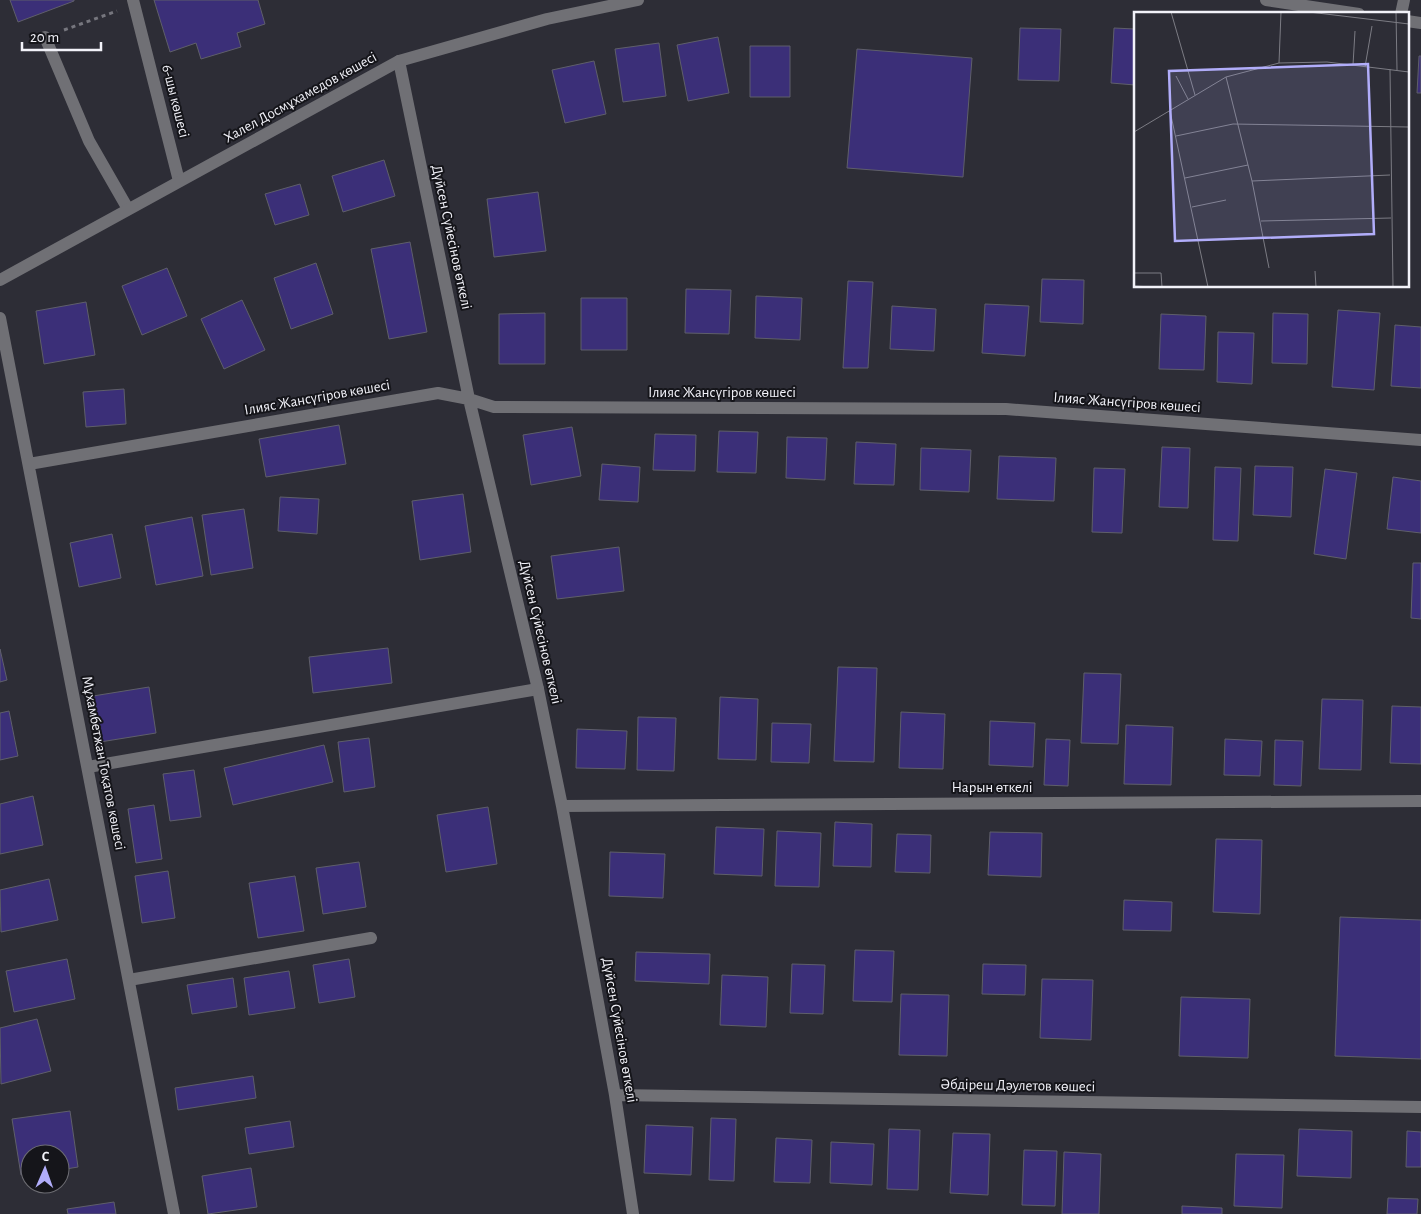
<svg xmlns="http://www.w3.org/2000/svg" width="1421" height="1214" viewBox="0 0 1421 1214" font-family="'Alegreya Sans',sans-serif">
<rect width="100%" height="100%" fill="#2d2d36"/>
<!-- building -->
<path fill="#3b2f78" stroke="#5f5f6a" d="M10,0H74V1L18,22Z
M154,0H258L265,24L237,33L241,47L201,59L196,43L170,52Z
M1020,28L1061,29L1059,81L1018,80Z
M1114,28L1135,29V85L1111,83Z
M718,37L729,93L688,101L677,45Z
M659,43L666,96L623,102L615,49Z
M750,46H790V97H750Z
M857,49L972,58L963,177L847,168Z
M1419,56H1421V93H1417Z
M594,61L606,114L565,123L552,70Z
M384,160L395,196L343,212L332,176Z
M300,184L309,215L275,225L265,194Z
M538,192L546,251L494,257L487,199Z
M410,242L427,332L389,339L371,249Z
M316,263L333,314L291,329L274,278Z
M167,268L187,316L142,335L122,286Z
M1042,279L1084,280L1083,324L1040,322Z
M848,281L873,282L868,368H843Z
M686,289L731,290L729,334L685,333Z
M756,296L802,298L800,340L755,338Z
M581,298H627V350H581Z
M242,300L265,350L224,369L201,319Z
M86,302L95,355L44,364L36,311Z
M985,304L1029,306L1025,356L982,353Z
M892,306L936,309L934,351L890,349Z
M1338,310L1380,313L1374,390L1332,387Z
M545,313V364H499V314Z
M1273,313L1308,314L1307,364L1272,363Z
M1161,314L1206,316L1204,370L1159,369Z
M1395,325L1421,327V388L1391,386Z
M1218,332L1254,333L1252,384L1217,382Z
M124,389L126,424L86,427L83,392Z
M339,425L346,464L266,477L259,439Z
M572,427L581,476L531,485L523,435Z
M719,431L758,432L756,473L717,472Z
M655,434L696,435L695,471L653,470Z
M787,437L827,438L825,480L786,478Z
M856,442L896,444L894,485L854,484Z
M1162,447L1190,448L1188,508L1159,507Z
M921,448L971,450L969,492L920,490Z
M999,456L1056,458L1054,501L997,499Z
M602,464L640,467L638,502L599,500Z
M1255,466L1293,467L1291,517L1253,515Z
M1215,467L1241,468L1238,541L1213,540Z
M1094,468L1125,469L1122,533L1092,532Z
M1325,469L1357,473L1346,559L1314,554Z
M1393,477L1421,481V533L1387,529Z
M463,494L471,552L420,560L412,501Z
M280,497L319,499L317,534L278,531Z
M244,509L253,568L211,575L202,515Z
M192,517L203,576L156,585L145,526Z
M112,534L121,578L79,587L70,543Z
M619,547L624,591L557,599L551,556Z
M1413,563H1421V619L1411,618Z
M388,648L392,683L313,693L309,657Z
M0,649L7,680L0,682Z
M838,667L877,668L874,762L834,761Z
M1084,673L1121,674L1118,744L1081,743Z
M149,687L156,733L100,742L93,696Z
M720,697L758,699L756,760L718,759Z
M1322,699L1363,700L1361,770L1319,769Z
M1392,706L1421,707V764L1390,763Z
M9,711L18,756L0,760V713Z
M901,712L945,714L943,769L899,768Z
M638,717L676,718L674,771L637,770Z
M990,721L1035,723L1033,767L989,765Z
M772,723L811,724L809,763L771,762Z
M1126,725L1173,727L1171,785L1124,784Z
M577,729L627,731L625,769L576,768Z
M369,738L375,787L344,792L338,742Z
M1046,739L1070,740L1068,786L1044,785Z
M1225,739L1262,741L1260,776L1224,775Z
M1275,740L1303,741L1301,786L1274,785Z
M324,745L333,782L233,805L224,768Z
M194,770L201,817L170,821L163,774Z
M33,796L43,845L0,854V804Z
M154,805L162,859L136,863L128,809Z
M488,807L497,864L446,872L437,815Z
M835,822L872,824L871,867L833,866Z
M716,827L764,829L762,876L714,874Z
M777,831L821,833L819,887L775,886Z
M990,832L1042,833L1041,877L988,875Z
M897,834L931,835L930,873L895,872Z
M1216,839L1262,840L1260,914L1213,912Z
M610,852L665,854L663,898L609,896Z
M359,862L366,907L323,914L316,868Z
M168,871L175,918L142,923L135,876Z
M295,876L304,931L258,938L249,883Z
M49,879L58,920L1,932L0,890Z
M1124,900L1172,902L1171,931L1123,930Z
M1340,917L1421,920V1059L1335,1056Z
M855,950L894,951L892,1002L853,1001Z
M636,952L710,954L709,984L635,981Z
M67,959L75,999L14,1012L6,971Z
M349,959L355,997L319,1003L313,965Z
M792,964L825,965L823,1014L790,1013Z
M983,964L1026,965L1025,995L982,994Z
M289,971L295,1008L249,1015L244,978Z
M722,975L768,977L766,1027L720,1025Z
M233,978L237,1007L192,1014L187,985Z
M1042,979L1093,980L1091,1040L1040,1038Z
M901,994L949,995L947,1056L899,1055Z
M1181,997L1250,999L1248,1058L1179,1056Z
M37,1019L51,1071L1,1084L0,1028Z
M253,1076L256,1098L178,1110L175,1088Z
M70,1111L78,1167L60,1170V1154H30V1174L21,1175L12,1119Z
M711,1118L736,1119L734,1181L709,1180Z
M290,1121L294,1147L249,1154L245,1128Z
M646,1125L693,1127L691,1175L644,1173Z
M889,1129L920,1130L918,1190L887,1189Z
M1299,1129L1352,1131L1351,1178L1297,1176Z
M1407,1131L1421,1132V1167H1406Z
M953,1133L990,1134L988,1195L950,1193Z
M776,1138L812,1140L810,1183L774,1182Z
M831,1142L874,1144L872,1185L830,1183Z
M1024,1150L1057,1151L1055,1206L1022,1205Z
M1064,1152L1101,1154L1099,1214H1062Z
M1236,1154L1284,1155L1282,1208L1234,1206Z
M251,1168L257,1207L208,1214L202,1176Z
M1388,1198L1418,1199L1417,1214H1387Z
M114,1202L116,1214H68L67,1209Z
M1182,1206L1222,1208V1214H1182Z"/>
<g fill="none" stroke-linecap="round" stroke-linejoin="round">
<!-- path -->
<path stroke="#76767e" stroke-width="3" stroke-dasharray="4 4" stroke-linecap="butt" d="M64,30L117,11"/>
<!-- service -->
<path stroke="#707075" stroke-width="12" d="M1401,14L1404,0
M45,37L89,141L128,209
M88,767L538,689
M129,980L371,938"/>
<!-- minor -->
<path stroke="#707075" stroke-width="12" d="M133,0L179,181
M399,61L469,399L538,689L562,806L615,1095L633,1214
M0,318L174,1214
M29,464L438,393L469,399L494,407L1006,409L1421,440
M562,806L1421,801
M615,1095L1421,1107"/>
<!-- tertiary -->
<path stroke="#707075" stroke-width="12" d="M1266,0L1359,14
M1407,21L1421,23
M0,280L399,61L547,19L638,0"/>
</g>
<g text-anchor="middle" stroke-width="4" stroke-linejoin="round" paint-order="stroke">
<!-- street labels -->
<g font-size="15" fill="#f2f2f9" stroke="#15151a">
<text transform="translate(300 97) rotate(-29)" y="5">Халел Досмұхамедов көшесі</text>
<text transform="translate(176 101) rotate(76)" y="5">6-шы көшесі</text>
<text transform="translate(452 237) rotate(78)" y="5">Дүйсен Сүйесінов өткелі</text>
<text x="722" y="397">Ілияс Жансүгіров көшесі</text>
<text transform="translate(317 397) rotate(-10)" y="5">Ілияс Жансүгіров көшесі</text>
<text transform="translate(1127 402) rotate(4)" y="5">Ілияс Жансүгіров көшесі</text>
<text transform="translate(541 632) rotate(77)" y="5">Дүйсен Сүйесінов өткелі</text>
<text transform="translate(104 763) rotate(79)" y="5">Мұхамбетжан Тоқатов көшесі</text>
<text x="992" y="792">Нарын өткелі</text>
<text transform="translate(620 1030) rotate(80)" y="5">Дүйсен Сүйесінов өткелі</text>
<text transform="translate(1018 1085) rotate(1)" y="5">Әбдіреш Дәулетов көшесі</text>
</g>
</g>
<!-- overview -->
<g transform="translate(1134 12)">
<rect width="275" height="275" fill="#2d2d36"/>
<path fill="none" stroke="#7c7c84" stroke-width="1" d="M37,0L61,83M175,0L275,12M262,0L263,58M145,51L147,0M219,53L221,19M231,55L238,14M256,57L259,275M42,64L54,87M92,65L118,169L135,256M36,99L74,275M0,120L92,65L145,51L193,50L275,60M42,124L99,112L275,115M51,166L114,153M118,169L256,163M58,195L92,188M127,209L257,206M181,259L182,275M0,261H27L28,275M0,274L18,275"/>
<path fill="#b1adfa" fill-opacity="0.15" stroke="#b1adfa" stroke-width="2.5" d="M234,52L240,222L41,229L35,59Z"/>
<rect width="275" height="275" fill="none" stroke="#f2f2f9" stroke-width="2.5"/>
</g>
<!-- north arrow -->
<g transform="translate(45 1169) rotate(2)"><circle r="24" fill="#15151a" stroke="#6d6d73"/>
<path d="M0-4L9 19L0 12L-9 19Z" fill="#b1adfa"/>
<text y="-8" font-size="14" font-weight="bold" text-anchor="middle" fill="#f2f2f9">С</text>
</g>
<!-- scale -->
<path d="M22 42v8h79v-8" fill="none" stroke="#f2f2f9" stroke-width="2.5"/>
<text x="30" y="42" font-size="15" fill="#f2f2f9" stroke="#15151a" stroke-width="4" paint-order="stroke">20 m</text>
</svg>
